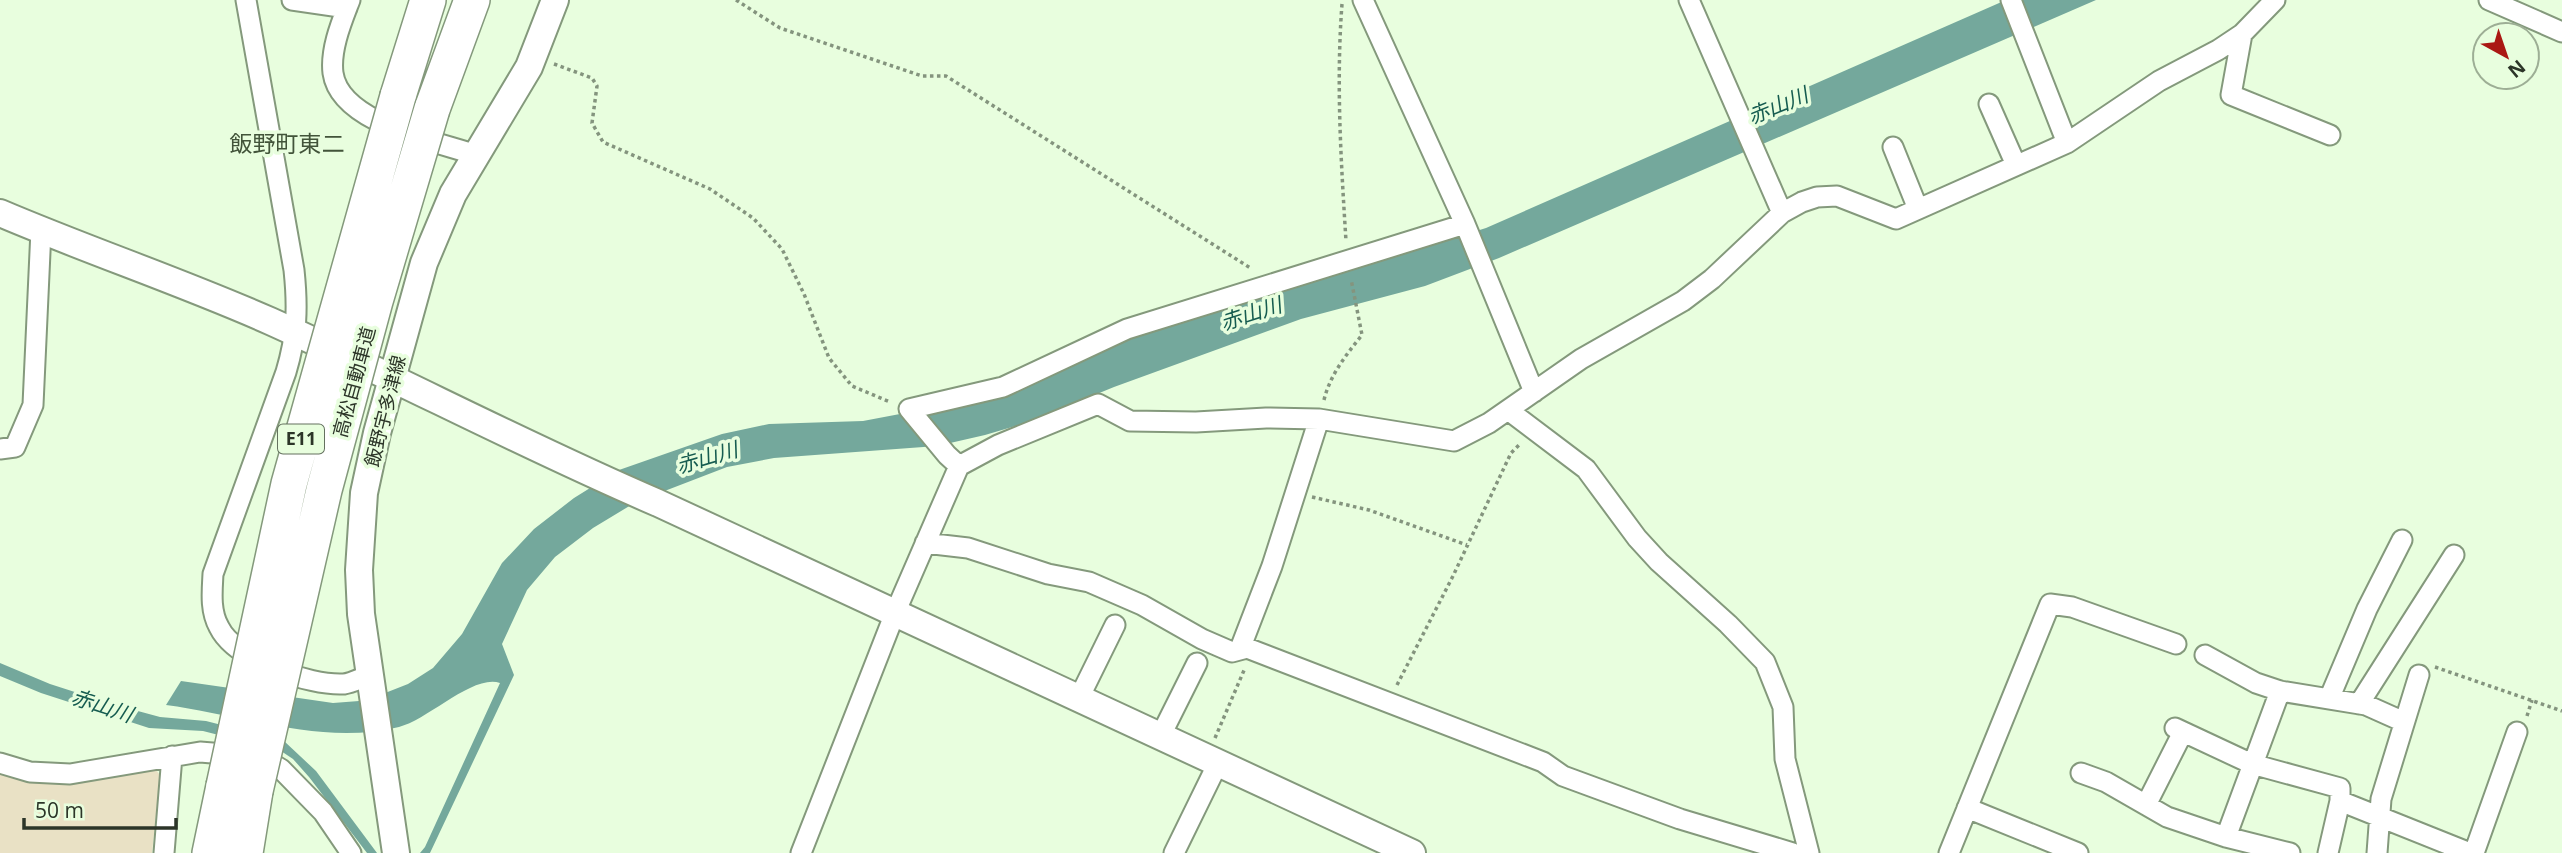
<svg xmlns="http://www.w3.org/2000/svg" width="2562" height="853" viewBox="0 0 2562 853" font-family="'Open Sans','Noto Sans JP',sans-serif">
<rect width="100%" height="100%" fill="#e8fede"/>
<!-- green -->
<path fill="#e9e1c5" d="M151,764L160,775L152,853H0V773Z"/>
<!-- water -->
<path fill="#74a89c" d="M2006,0H2096L1499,258L1425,286L1301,319L1114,387L1026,423L985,435L937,446L774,458L727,467L636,502L593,528L555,557L527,590L502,644L514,675L430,853H420L425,847L500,683C473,674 428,720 399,727C322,746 242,715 166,705L181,681L333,703L359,701L380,695L408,684L433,668L462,634L502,563L534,529L574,498L619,470L722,434L769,424L863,421L979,399L1102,349L1291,284L1361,263L1416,250L1486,228Z
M0,663L50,684L112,704L160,717L206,721L284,741L316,771L377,853H367L309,777L293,759L281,751L203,731L149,728L41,693L0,676Z"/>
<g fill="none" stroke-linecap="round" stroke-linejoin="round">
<!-- street casing -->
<g stroke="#84997c" stroke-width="23">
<path id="street" d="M246,0L294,270C298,308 297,335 286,372L213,574C212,592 210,611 219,627C235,660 309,686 344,684C352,683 361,678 370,675
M292,0L347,8
M350,0C342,21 330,49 333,73C340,123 435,141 476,155
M1363,0L1465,224L1534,392
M1689,0L1782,213
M2011,0L2067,143
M2489,0L2562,32
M2242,34L2231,95L2330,135
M1989,104L2016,165
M1893,147L1918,209
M1508,410L1586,469L1637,538L1659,562L1728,624L1765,662L1783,707L1785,759L1809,853
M0,449L15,447L33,405L41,230
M959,466L947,455L909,409L1003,387L1127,329L1465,224
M925,543L968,548L1048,574L1089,582L1142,605L1202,639L1232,652L1247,648L1543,762L1563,776L1680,819L1793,853
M1240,649L1272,566L1319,419
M2205,655L2256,683L2280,691L2366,705L2404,722
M1079,698L1115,625
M2329,699L2367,609L2402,540
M2359,704L2454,555
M2175,728L2252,764L2340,788V801L2470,853
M1160,737L1197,663
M0,763L30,772L70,774L200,752L261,757L281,769L323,812L351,853
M2081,773L2106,782L2167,817L2226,837L2290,853
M2146,805L2183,732
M1967,808L2078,853
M2226,837L2280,691
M164,853L172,756
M801,853L895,613L959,466L998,445L1098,404L1130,421L1196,422L1266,418L1319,419L1454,441L1489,423L1581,359L1683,301L1712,279L1782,213L1802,202L1817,197L1837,196L1896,219L2067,143L2159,81L2218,50L2242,34L2275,0
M1174,853L1218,763
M1949,853L2050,604L2072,607L2176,644
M2328,853L2340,801
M2377,853L2381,799L2419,675
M2474,853L2517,732"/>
</g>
<!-- secondary casing -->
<g stroke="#84997c" stroke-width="30">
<path id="secondary" d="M0,213C89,251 182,282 270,321C401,380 527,447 658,503L1412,853
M396,853L361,614L359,570L364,493L377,433L424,263L453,194L529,67L555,0"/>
</g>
<!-- highway casing -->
<g stroke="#84997c" stroke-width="38">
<path id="highway" d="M398,96L428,0
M432,109L472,0
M210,853L224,786
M245,853L255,791"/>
</g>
<!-- path -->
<path stroke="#84947e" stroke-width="3.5" stroke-dasharray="3.5 3.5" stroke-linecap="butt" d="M736,0L780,28L922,76H946L1252,269
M1342,4C1336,83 1341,161 1346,241
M554,64L592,78L597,86L592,123L603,142L710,189L753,218L782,249L804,294L829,358L852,386L890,402
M1324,400C1330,375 1346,355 1362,335L1351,279
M1312,497L1369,510L1467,545
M2435,667L2562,711
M1397,685L1453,576L1511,453L1521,443
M2527,716L2532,700
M1215,738L1245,668"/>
<!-- street -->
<use href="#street" stroke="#fff" stroke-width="19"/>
<!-- secondary -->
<use href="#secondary" stroke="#fff" stroke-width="26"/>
<!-- highway -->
<use href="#highway" stroke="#fff" stroke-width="35"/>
<!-- highway-bridge casing -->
<g stroke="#84997c" stroke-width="38" stroke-linecap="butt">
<path id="highway-bridge" d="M224,786L289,484L398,96
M255,791L324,490L375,301L432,109"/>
</g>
<!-- highway-bridge -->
<use href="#highway-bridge" stroke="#fff" stroke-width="35"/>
</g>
<g text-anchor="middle" stroke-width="7" stroke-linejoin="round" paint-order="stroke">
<!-- shield labels -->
<rect fill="#e8fede" stroke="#64715f" stroke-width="2" x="278" y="424.5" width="46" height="29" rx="5"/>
<g font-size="18" font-weight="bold" fill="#2c3528">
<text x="301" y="445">E11</text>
</g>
<!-- street labels -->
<g font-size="19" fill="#2c3528" stroke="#e8fede">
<text transform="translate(354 382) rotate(-75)" y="7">高松自動車道</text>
<text transform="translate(385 411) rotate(-76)" y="7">飯野宇多津線</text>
</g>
<!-- water labels -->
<g font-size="21" font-style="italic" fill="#165c50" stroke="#e8fede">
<text transform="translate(1778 106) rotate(-22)" y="7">赤山川</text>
<text transform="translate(1251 314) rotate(-18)" y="7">赤山川</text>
<text transform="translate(707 458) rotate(-16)" y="7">赤山川</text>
<text transform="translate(102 706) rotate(18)" y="7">赤山川</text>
</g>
<!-- quarter labels -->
<g font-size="23" fill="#42543a" stroke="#e8fede">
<text x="287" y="152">飯野町東二</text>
</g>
</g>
<!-- north arrow -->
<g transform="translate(2506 56) rotate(140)"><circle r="33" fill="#e8fede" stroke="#9dae95" stroke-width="2"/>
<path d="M0-5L12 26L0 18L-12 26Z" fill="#aa1813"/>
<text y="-10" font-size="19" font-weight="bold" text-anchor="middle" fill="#2c3528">N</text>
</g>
<!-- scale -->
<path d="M24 818v10h152v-10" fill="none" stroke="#2c3528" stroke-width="3.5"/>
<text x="35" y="818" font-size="21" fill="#2c3528" stroke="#e8fede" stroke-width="5" paint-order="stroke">50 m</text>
</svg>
